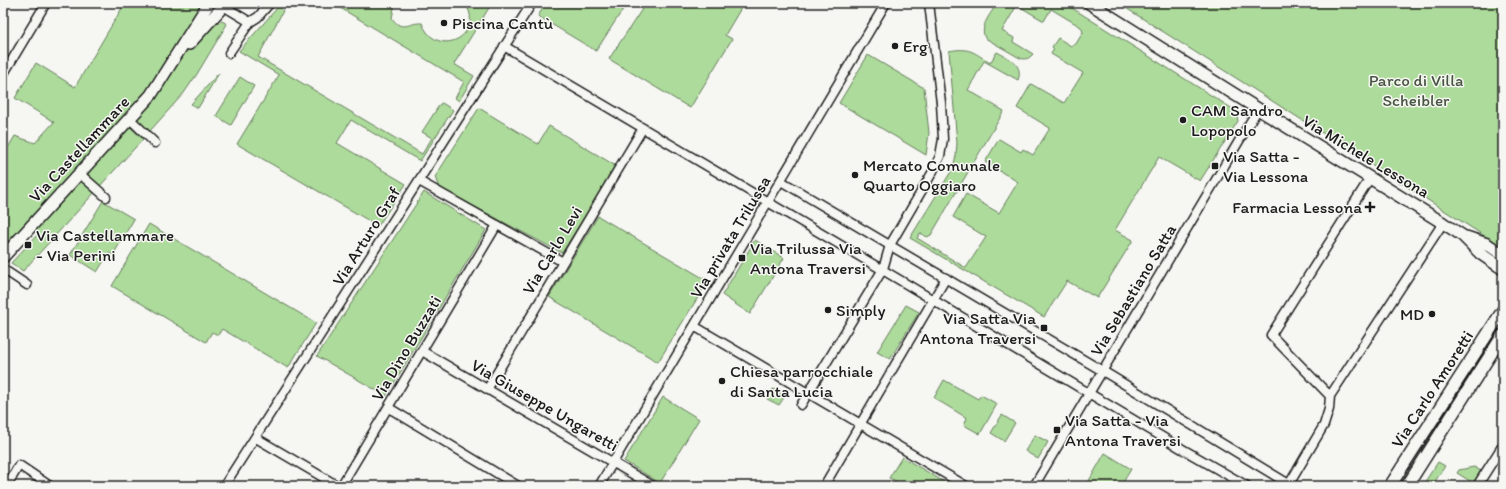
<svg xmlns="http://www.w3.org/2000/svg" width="1506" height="489" viewBox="0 0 1506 489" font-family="Itim,sans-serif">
<rect width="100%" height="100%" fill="#f6f6f2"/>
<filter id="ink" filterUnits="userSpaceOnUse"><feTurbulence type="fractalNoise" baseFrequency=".025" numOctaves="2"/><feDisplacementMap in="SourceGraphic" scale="8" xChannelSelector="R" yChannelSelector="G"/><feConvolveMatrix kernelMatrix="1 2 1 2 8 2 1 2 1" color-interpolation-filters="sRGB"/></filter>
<g filter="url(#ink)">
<!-- green -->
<path fill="#addb9b" stroke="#647c5c" d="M125,3H202L147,90L3,249V156L15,136C22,139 28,140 35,143L54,122L15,98L36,63L75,87Z
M332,3H395L392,18C402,33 409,22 422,23C435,56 474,41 470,14C469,10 467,7 465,3H492L454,64L474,76L459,101L455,98L464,82Z
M546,3H627L596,51L538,16Z
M646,3H744L725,35L732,39L690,108L609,59Z
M997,3H1064L1236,111L1238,121L1200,181L1159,157L1115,230L1133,240L1097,298L1067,281L1044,317L910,238L952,170L956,156L957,143L949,51C969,47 974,52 990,63L997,52C1008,58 1024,64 1018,80L984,61L968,90L1004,111L931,235L927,237L920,233L917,238L966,268L986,237L953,217L966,194L999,213L1018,182L985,162L999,139L1021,152L1023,149L1033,155L1050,128L1017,108L1031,84L1064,103L1083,73L1051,54L1054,49L1052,47L1058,38L1071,46L1076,44L1083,32L1081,27L1051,9L1044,21L1017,5L1002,31L1014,38L1013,42L1033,54C1028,60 1024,60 1018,57L985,38C979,26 991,14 997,3Z
M1118,3H1503V243L1497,244Z
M279,6L283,11L258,57L422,154L432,138L422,132L440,104L442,103L453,110L420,161L351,120L337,143L406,184L378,226L237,144L279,75L239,51Z
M222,21L227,24L197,74L184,93L149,132L137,121V117L188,49L206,30Z
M868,55L924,88L929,133L926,155L839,103Z
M219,73L198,108L191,104Z
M240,77L254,86L231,125L216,116Z
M479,108L538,144L549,126L616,166L562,253L439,188L435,177Z
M129,126L143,139L100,186L86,173Z
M81,179L95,192L23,271L11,263L39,233L34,230Z
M424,192L486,230L386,396L317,356Z
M103,201L134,219L113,255L109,253L97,272L70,255Z
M598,216L708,281L658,362L549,297Z
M149,224L316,323L288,368L222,329L218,335L212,332L206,342L112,286Z
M755,240L784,258L750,314L722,295Z
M906,305L919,312L890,359L877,352Z
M944,380L978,399L981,395L997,404L980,434L964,425L967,418L934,398Z
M773,389L785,396L779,405L767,399Z
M663,397L699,419L660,483L624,461Z
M1002,415L1015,423L1004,441L991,433Z
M1035,435L1048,442L1038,459L1025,451Z
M1105,453L1131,469L1121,486H1086Z
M902,457L951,486H893L896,481L889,478Z
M1438,462L1445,466L1432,486H1422Z
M1474,467L1481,471L1473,483L1457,473L1459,470Z"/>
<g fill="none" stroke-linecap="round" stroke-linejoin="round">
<!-- street casing -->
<g stroke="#1c1c1c" stroke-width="11">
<path id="street" d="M220,4L250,22
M504,46L898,279L1184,450L1247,486
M229,53L250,22L258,17L270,3
M3,75L46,3
M130,119L155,143
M80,174L106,197
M419,181L563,262
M781,181L1111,376L1292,486
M3,269L27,285
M694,326L966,486
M422,351L653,486
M488,388L643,128
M1330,396L1271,335L1370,178
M801,405L883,269L890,245L932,173L940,156L943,139L941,103L929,3
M389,408L518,486
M256,438L338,486
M7,486L19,465L50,486
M224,486L532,3
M341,486L497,225
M599,486L886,3
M824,486L946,278
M1034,486L1258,109
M1288,486L1324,425L1329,409L1330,396L1443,223
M1477,486L1503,445"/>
</g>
<!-- secondary casing -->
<g stroke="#1c1c1c" stroke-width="14">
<path id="secondary" d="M1089,3L1258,109L1443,223L1463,236L1481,254L1503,269
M189,44L226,3
M1466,237L1487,244L1503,255
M3,257L151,95L209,3
M1390,486L1503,310
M1407,486L1503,335"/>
</g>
<!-- street -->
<use href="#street" stroke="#f6f6f2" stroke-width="8"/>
<!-- secondary -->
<use href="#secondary" stroke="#f6f6f2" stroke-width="11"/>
</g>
</g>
<!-- markers -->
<g fill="#1c1c1c" stroke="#f6f6f2" stroke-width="1.5">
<circle cx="444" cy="23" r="4"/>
<circle cx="895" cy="46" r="4"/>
<circle cx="1183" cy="120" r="4"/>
<rect x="1211" y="162" width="8" height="8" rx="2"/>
<circle cx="855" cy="175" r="4"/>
<path d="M1368 201h4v4h4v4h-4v4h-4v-4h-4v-4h4z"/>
<rect x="24" y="241" width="8" height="8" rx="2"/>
<rect x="738" y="254" width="8" height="8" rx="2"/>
<circle cx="828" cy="310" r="4"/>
<circle cx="1432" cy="314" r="4"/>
<rect x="1040" y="324" width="8" height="8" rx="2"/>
<circle cx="722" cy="381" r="4"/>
<rect x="1053" y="426" width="8" height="8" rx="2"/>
</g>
<g text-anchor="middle" stroke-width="3" stroke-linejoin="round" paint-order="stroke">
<!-- poi labels -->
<g font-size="17" fill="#1c1c1c" stroke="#f6f6f2" text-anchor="start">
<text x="452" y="29">Piscina Cantù</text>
<text x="903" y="52">Erg</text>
<text x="1191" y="116">CAM Sandro<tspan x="1191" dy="20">Lopopolo</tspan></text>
<text x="1223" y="162">Via Satta -<tspan x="1223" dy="20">Via Lessona</tspan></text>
<text x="863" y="171">Mercato Comunale<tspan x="863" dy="20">Quarto Oggiaro</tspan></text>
<text x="1362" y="213" text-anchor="end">Farmacia Lessona</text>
<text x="36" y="241">Via Castellammare<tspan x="36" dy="20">- Via Perini</tspan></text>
<text x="750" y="254">Via Trilussa Via<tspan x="750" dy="20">Antona Traversi</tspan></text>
<text x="836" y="316">Simply</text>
<text x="1424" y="320" text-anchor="end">MD</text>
<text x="1036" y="324" text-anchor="end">Via Satta Via<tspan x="1036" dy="20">Antona Traversi</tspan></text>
<text x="730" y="377">Chiesa parrocchiale<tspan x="730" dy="20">di Santa Lucia</tspan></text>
<text x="1065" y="426">Via Satta - Via<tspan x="1065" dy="20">Antona Traversi</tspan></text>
</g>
<!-- park labels -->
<g font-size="17" fill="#485542" stroke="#f6f6f2">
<text x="1416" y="86">Parco di Villa<tspan x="1416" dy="20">Scheibler</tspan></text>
</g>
<!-- street labels -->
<g font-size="17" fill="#1c1c1c" stroke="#f6f6f2">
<text transform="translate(79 149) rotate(-47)" y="6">Via Castellammare</text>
<text transform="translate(1366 156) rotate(31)" y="6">Via Michele Lessona</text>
<text transform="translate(366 236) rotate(-58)" y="6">Via Arturo Graf</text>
<text transform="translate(730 237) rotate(-59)" y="6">Via privata Trilussa</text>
<text transform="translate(552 250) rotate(-59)" y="6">Via Carlo Levi</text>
<text transform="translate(1133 290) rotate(-59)" y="6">Via Sebastiano Satta</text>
<text transform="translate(406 348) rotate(-59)" y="6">Via Dino Buzzati</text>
<text transform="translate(1432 389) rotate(-57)" y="6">Via Carlo Amoretti</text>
<text transform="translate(545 405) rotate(30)" y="6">Via Giuseppe Ungaretti</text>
</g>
</g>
<!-- margin -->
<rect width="1506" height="489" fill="none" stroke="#f6f6f2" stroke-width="16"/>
<rect x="8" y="8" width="1490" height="473" fill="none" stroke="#1c1c1c" stroke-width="1.5" filter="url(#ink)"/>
</svg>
